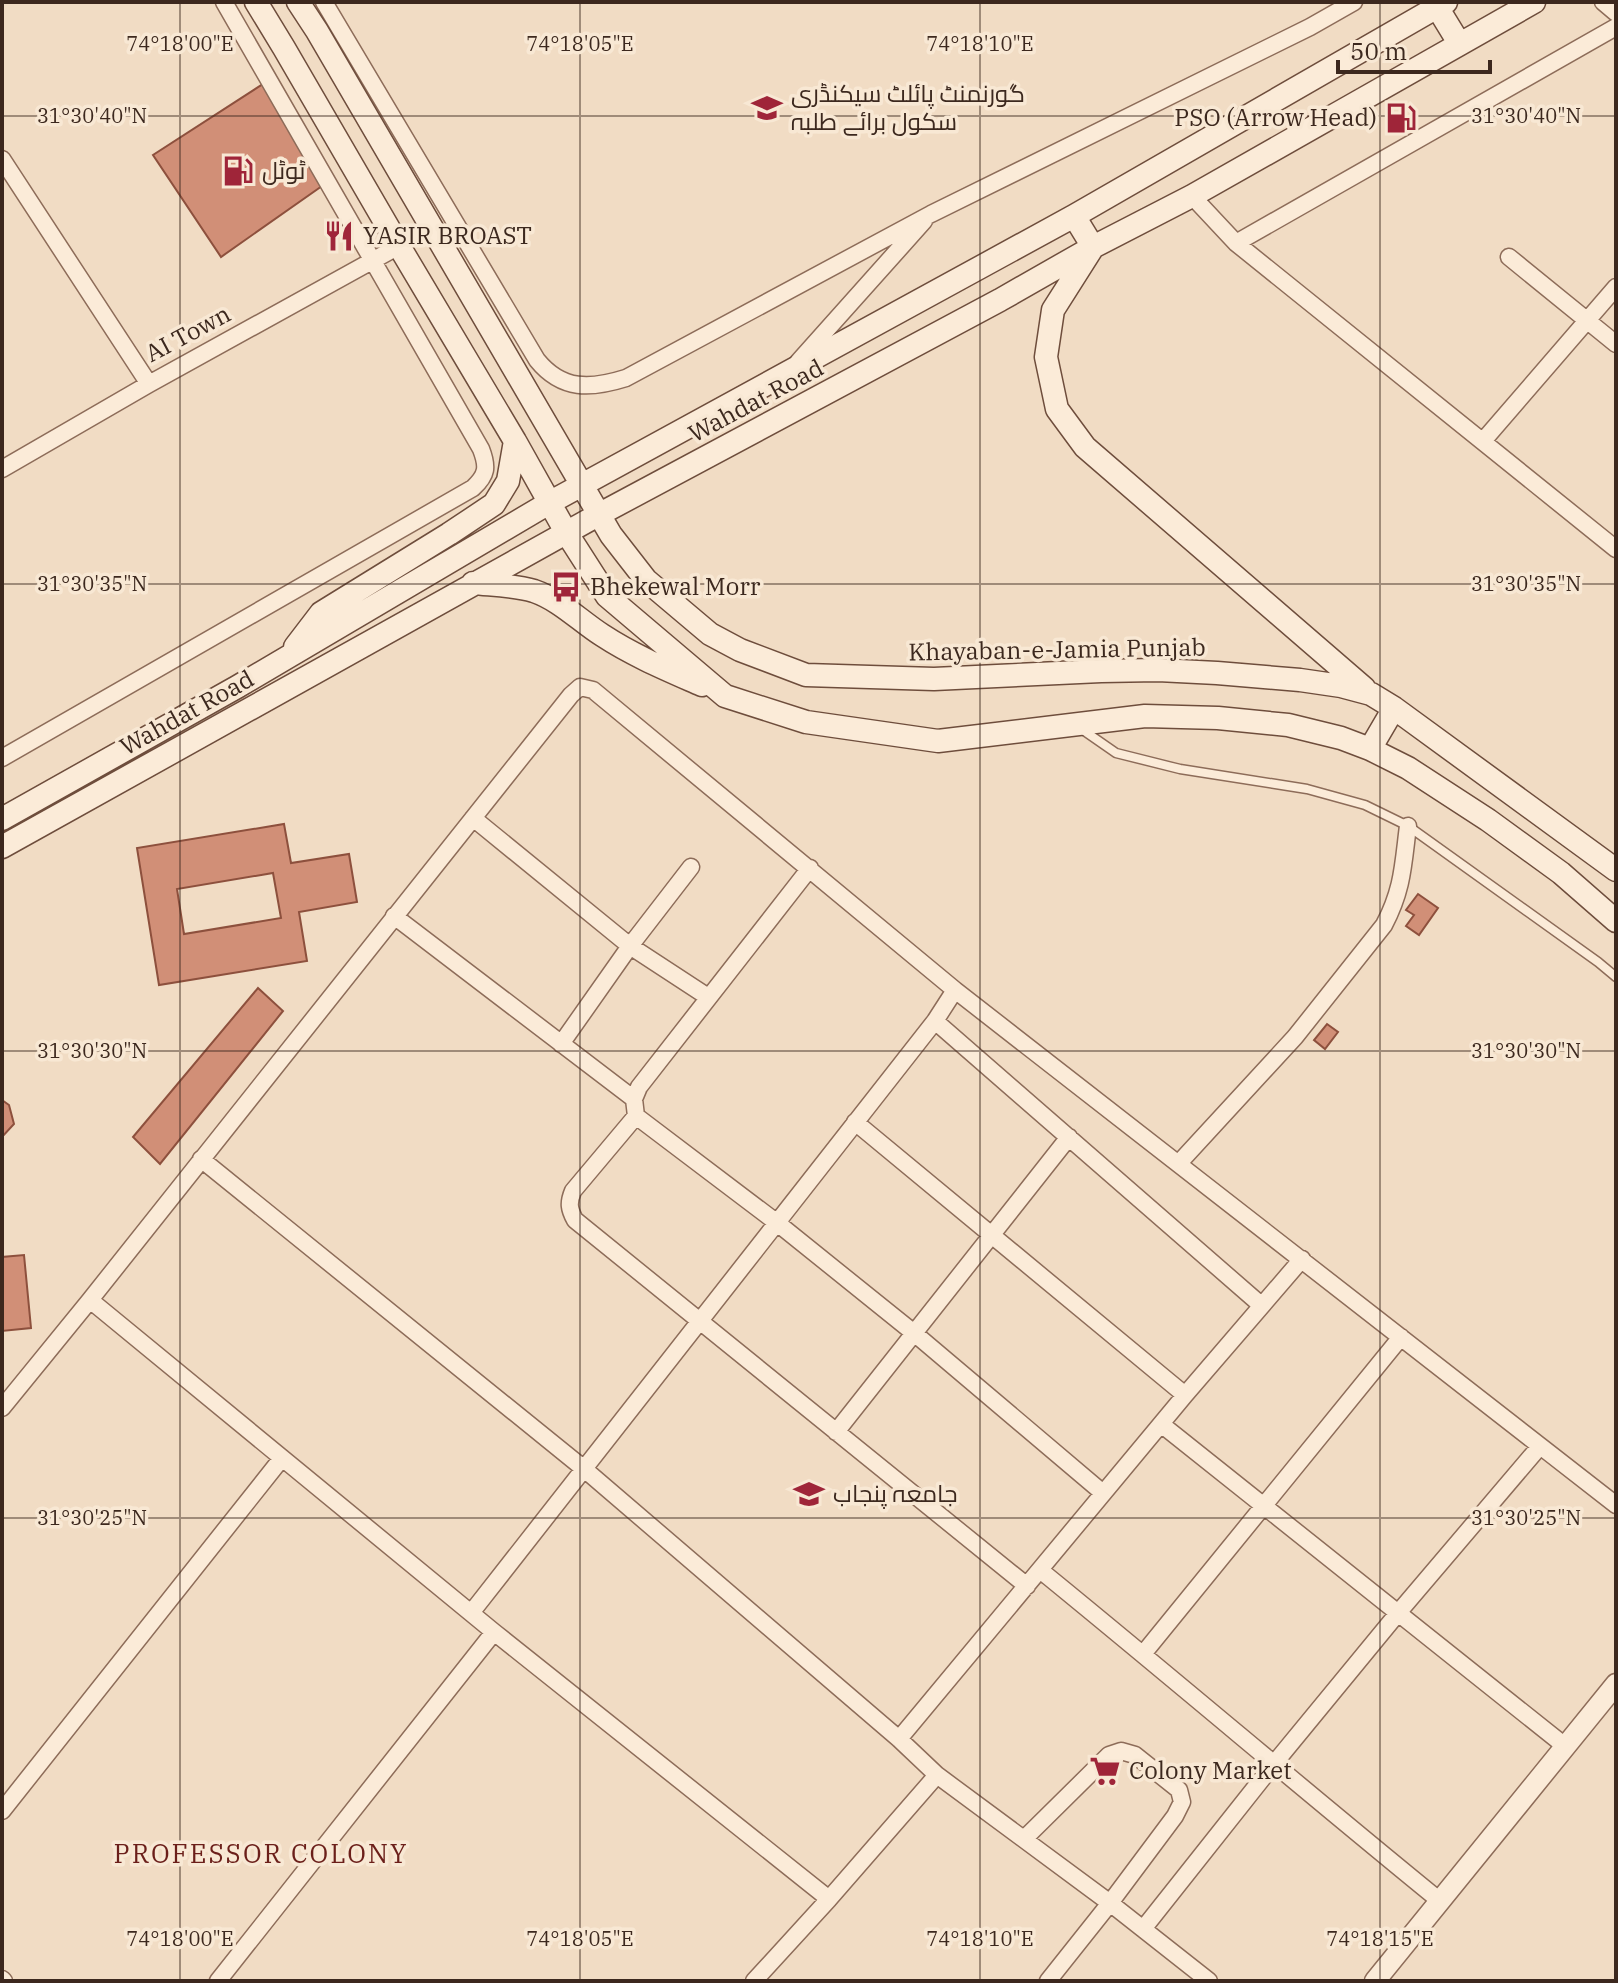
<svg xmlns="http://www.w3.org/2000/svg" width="1618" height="1983" viewBox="0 0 1618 1983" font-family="'IBM Plex Serif',Cairo,serif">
<rect width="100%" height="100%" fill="#f1dcc4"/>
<!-- building -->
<path fill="#d18f77" stroke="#8d503d" stroke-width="2" fill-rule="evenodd" d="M263,84L322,186L221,257L153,155Z
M284,824L291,863L349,854L357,902L299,912L307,961L159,985L137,848ZM273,873L281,918L184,934L177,889Z
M1418,894L1438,908L1419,935L1406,926L1414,915L1406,910Z
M258,988L283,1011L160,1164L133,1137Z
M1327,1024L1338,1032L1325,1049L1314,1040Z
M2,1100L9,1105L14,1124L2,1137Z
M24,1255L31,1328L2,1331V1257Z"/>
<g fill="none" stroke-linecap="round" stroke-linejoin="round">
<!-- service casing -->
<g stroke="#8d6c59" stroke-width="11">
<path id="service" d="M1080,728L1116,753L1180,769L1307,789L1365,805L1408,826L1598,962L1616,977"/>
</g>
<!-- minor casing -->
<g stroke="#8d6c59" stroke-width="19">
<path id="minor" d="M324,2L537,360C562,391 591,389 626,378L931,214L1310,27L1354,2
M1603,2L1616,13
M2,159L149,384
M1192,196L1236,243L1616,549
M1236,243L1616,27
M1509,257L1616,344
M798,362L924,221
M1483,441L1616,287
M2,469L149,384L399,246
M2,758L473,488C487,475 488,467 481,449L224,2
M473,818L630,946L708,997
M810,868L639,1087L634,1099L636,1116L776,1222L914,1333L1103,1493
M394,916L634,1099
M935,1021L1261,1305
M561,1044L630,946L691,867
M636,1116L573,1191C568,1203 569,1209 575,1220L1027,1586
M855,1122L1185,1395
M201,1159L583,1468L899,1739L937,1775L829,1899L754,1981
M1179,1163L1295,1037L1384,925C1403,889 1403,865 1408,826
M90,1300L494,1632L829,1899
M2,1408L90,1300L571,695L580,687L593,690L955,990L1616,1505
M1161,1424L1565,1746
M836,1432L1069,1137
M1040,1570C1174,1679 1306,1792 1440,1901
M471,1613L935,1021L955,990
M1143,1654L1401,1337
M899,1739L1185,1395L1302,1259
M937,1775L1110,1903L1209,1981
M2,1811L282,1458
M1024,1839L1109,1755L1121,1751L1135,1755L1179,1790L1182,1802L1175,1816L1110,1903L1048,1981
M1143,1929L1273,1765L1398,1613L1540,1446
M2,1979L4,1981
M218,1981L494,1632"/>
</g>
<!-- tertiary casing -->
<g stroke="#8d6c59" stroke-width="23">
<path id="tertiary" d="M1375,1981L1616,1684"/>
</g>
<!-- secondary casing -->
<g stroke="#6e4d3c" stroke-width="25">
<path id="secondary" d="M256,2L284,48L399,246L515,441L566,532L607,596L725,696L806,722L938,741L1145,716L1218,718L1288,725L1341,738L1370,749L1408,768L1488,820L1561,873L1616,921
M298,2L317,31L611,535L646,580L710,634L740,650L806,675L934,679L1101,671L1158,670L1217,673L1300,680L1341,686L1371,694L1394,708L1616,870
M1437,7L1459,43
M1074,216L1093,247L1053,310L1046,357L1057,409L1085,447L1364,688
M473,583C493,585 515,585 534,591C560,600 580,621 602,635C634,656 668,670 702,685
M295,647L321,613L449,534L494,504L508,481L515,441
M1370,749L1394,708
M2,819L237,687L549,503L1074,216L1446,2
M2,847L598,515L1000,300L1093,247L1192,196L1534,2"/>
</g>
<!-- service -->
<use href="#service" stroke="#fbebd8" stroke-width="8"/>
<!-- minor -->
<use href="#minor" stroke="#fbebd8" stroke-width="16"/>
<!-- tertiary -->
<use href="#tertiary" stroke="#fbebd8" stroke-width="20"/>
<!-- secondary -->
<use href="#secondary" stroke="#fbebd8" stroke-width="22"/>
</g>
<!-- ticks -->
<path fill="none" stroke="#3c281e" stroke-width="2" stroke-opacity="0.45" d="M180,2V1981M580,2V1981M980,2V1981M1380,2V1981M2,116H1616M2,584H1616M2,1051H1616M2,1518H1616"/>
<!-- icons -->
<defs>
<g id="school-bare" transform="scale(2.4)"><path d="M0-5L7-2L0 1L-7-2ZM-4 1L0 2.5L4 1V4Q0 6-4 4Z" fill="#9f2539" stroke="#f8e8d4" stroke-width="2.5" paint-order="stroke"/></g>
<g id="fuel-bare" transform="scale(2.4)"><path d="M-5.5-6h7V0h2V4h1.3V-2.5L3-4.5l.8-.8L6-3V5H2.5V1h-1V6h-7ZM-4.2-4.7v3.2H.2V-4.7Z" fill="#9f2539" stroke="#f8e8d4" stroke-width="2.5" paint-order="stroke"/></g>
<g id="restaurant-bare" transform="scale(2.4)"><path d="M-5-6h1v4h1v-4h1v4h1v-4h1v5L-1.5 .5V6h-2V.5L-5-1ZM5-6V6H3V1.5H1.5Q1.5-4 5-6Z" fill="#9f2539" stroke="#f8e8d4" stroke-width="2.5" paint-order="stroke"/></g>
<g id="bus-bare" transform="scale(2.4)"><path d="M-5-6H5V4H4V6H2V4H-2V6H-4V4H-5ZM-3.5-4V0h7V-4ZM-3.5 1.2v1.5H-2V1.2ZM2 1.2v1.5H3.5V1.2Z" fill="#9f2539" stroke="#f8e8d4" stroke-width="2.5" paint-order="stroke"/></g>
<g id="university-bare" transform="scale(2.4)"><path d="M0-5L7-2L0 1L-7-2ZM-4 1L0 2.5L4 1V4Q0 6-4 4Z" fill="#9f2539" stroke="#f8e8d4" stroke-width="2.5" paint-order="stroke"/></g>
<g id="supermarket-bare" transform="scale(2.4)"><path d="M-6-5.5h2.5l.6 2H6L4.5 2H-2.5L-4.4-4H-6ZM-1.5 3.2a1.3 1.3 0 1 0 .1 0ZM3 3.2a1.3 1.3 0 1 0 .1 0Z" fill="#9f2539" stroke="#f8e8d4" stroke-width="2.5" paint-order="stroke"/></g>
</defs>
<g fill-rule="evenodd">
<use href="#school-bare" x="767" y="108"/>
<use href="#fuel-bare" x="1401" y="118"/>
<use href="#fuel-bare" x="238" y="171"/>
<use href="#restaurant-bare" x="339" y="236"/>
<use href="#bus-bare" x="566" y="587"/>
<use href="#university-bare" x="809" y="1494"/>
<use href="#supermarket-bare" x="1105" y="1771"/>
</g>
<g text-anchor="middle" stroke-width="7" stroke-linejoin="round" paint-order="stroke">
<!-- poi labels -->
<g font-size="24" fill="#3c281e" stroke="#f8e8d4" text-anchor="start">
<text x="791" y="102">گورنمنٹ پائلٹ سیکنڈری<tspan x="791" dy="28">سکول برائے طلبہ</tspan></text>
<text x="1377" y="126" text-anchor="end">PSO (Arrow Head)</text>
<text x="262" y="179">ٹوٹل</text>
<text x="363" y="244">YASIR BROAST</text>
<text x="590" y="595">Bhekewal Morr</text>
<text x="833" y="1502">جامعہ پنجاب</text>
<text x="1129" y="1779">Colony Market</text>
</g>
<!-- street labels -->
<g font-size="24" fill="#3c281e" stroke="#f8e8d4">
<text transform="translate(188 334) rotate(-28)" y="8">AI Town</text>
<text transform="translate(756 401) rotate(-28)" y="8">Wahdat Road</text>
<text transform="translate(1057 650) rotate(-1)" y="8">Khayaban-e-Jamia Punjab</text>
<text transform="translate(187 713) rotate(-29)" y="8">Wahdat Road</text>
</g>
<!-- neighbourhood labels -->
<g font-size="26" letter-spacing="2" fill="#6b1f1a" stroke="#f8e8d4">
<text x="261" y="1863">PROFESSOR COLONY</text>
</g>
</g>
<g font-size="20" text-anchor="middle" fill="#3c281e" stroke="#f8e8d4" stroke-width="7" stroke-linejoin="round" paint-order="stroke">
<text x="180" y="51">74°18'00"E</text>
<text x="580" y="51">74°18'05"E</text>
<text x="980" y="51">74°18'10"E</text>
<text x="92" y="123">31°30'40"N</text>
<text x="1526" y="123">31°30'40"N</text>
<text x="92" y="591">31°30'35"N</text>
<text x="1526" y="591">31°30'35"N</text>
<text x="92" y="1058">31°30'30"N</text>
<text x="1526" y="1058">31°30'30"N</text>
<text x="92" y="1525">31°30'25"N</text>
<text x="1526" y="1525">31°30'25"N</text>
<text x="180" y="1946">74°18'00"E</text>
<text x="580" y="1946">74°18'05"E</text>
<text x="980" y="1946">74°18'10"E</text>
<text x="1380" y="1946">74°18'15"E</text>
</g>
<!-- border -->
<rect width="1618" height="1983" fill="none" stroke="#3c281e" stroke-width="8"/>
<!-- scale -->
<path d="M1338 60v12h152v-12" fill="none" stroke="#3c281e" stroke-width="4"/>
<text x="1350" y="60" font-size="24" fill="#3c281e" stroke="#f8e8d4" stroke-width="6" paint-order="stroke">50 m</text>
</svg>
